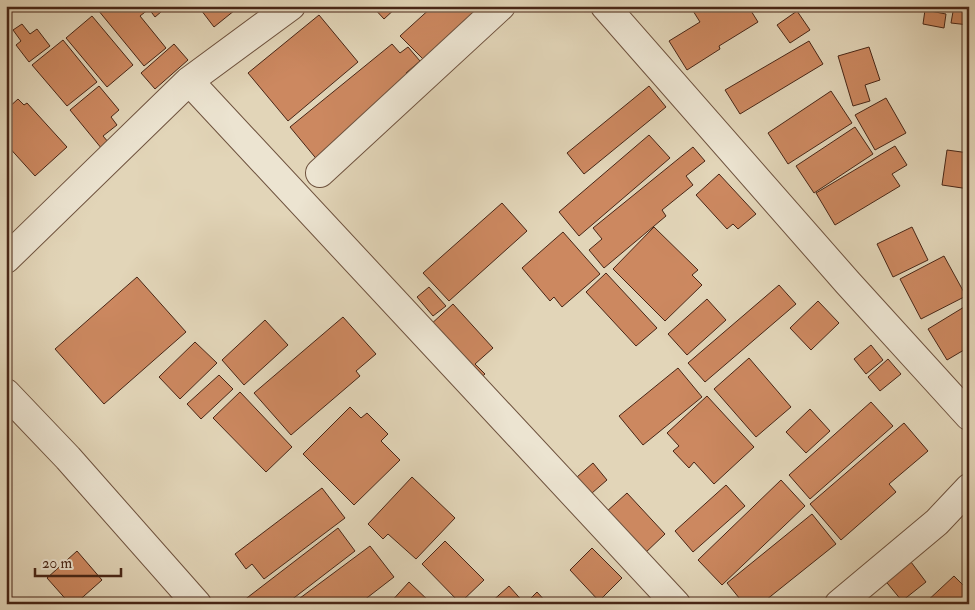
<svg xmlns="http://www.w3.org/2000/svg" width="975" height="610" viewBox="0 0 975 610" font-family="'IM FELL Double Pica',serif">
<rect width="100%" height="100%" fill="#e2d5b8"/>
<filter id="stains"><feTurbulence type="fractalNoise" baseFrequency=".004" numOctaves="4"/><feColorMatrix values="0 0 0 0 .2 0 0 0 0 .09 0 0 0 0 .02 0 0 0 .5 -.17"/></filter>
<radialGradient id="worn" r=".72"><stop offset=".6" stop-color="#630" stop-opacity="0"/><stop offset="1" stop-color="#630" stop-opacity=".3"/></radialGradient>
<!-- building -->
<path fill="#cc8860" stroke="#482616" d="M102,6H168L155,17L149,9L140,16L166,48L144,66L98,10Z
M198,6H240L214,27Z
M372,6H398L384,19Z
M433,6H481L423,59L400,36Z
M690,6H748L758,22L719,46L720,49L687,70L669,41L700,22Z
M954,6H969V25L951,23Z
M925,10L946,14L944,28L923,24Z
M797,11L810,30L790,43L777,25Z
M319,15L358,62L288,121L248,73Z
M92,16L133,65L107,87L66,38Z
M22,24L30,34L37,29L50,46L29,62L16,45L21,41L13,30Z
M63,40L97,82L67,106L32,65Z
M809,41L823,64L740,114L725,90Z
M174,44L188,60L155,89L141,73Z
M392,44L400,53L408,47L420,61L406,73L415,84L319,162L290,127Z
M869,47L880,80L865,85L870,101L853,106L838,56Z
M99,86L119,110L111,117L117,125L103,136L109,143L102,149L70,110Z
M649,86L666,107L584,174L567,153Z
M831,91L852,123L788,164L768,133Z
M886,98L906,133L875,150L855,115Z
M18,99L24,105L27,103L67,147L35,176L6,144V121L12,115L7,109Z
M855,127L873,154L814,193L796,166Z
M649,135L670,158L579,236L559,212Z
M895,146L907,165L892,174L900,186L835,225L816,193Z
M693,147L705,161L686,176L693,185L662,210L666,216L604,268L589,250L602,239L593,228Z
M947,150L969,153V189L942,185Z
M719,174L756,214L738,229L733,224L727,229L696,195Z
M502,203L527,231L449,301L423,273Z
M654,227L698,270L692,275L702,285L665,321L613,269Z
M912,227L928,260L893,277L877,244Z
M563,232L600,274L562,307L554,297L550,301L522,268Z
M944,256L966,296L921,319L900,279Z
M606,273L657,328L636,346L586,292Z
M137,277L186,332L104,404L55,349Z
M779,285L796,304L705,382L688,363Z
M429,287L446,306L433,316L417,297Z
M707,299L726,320L687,355L668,334Z
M818,301L839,323L811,350L790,328Z
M453,304L493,348L475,364L485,374L478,380L429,326Z
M969,304V347L947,360L928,329Z
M343,317L376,354L356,371L360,376L291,435L254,393Z
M265,320L288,345L244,385L222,360Z
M195,342L217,363L180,399L159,377Z
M871,345L883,360L866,374L854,359Z
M749,358L791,407L756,437L714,389Z
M888,359L901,374L880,391L868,377Z
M678,368L702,397L643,445L619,416Z
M219,375L233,389L201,419L187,404Z
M240,392L292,447L266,472L213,418Z
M707,396L754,447L714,484L694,462L689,468L673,451L679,446L667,433Z
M871,402L893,426L810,499L789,475Z
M350,407L361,418L367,413L388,434L381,441L400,460L354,505L303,454Z
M810,409L830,431L806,453L786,432Z
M904,423L928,451L889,484L896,492L841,540L810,504Z
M593,463L607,480L592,493L577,477Z
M412,477L455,518L416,559L388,534L383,539L368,524Z
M781,480L805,506L722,585L698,560Z
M726,485L745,506L693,552L675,531Z
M322,488L345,518L264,579L252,564L246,569L235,554Z
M627,493L665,534L643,555L605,513Z
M812,514L836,544L761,604H744L727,583Z
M338,528L355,551L286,604H239Z
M445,541L484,580L460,603L422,564Z
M370,546L394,577L359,604H292Z
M592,548L622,578L599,601L570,570Z
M77,551L102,580L75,604H70L47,578Z
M908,558L926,582L902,601L883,578Z
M954,576L969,591V604H924Z
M409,582L432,604H389Z
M509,586L525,604L537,592L548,604H489Z"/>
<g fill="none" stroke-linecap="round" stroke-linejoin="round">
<!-- minor casing -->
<g stroke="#6e523e" stroke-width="30">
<path id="minor" d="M605,6L848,283L969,416
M189,81L676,604
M320,173L501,6
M6,259L189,81L291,6
M6,393L68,458L197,604
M839,604L937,522L969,488"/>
</g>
<!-- minor -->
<use href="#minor" stroke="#ece4d1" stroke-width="28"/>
</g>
<!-- margin -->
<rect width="975" height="610" fill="none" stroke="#e2d5b8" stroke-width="25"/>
<rect x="8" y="8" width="960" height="595" fill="none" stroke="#482616" stroke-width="2.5"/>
<rect x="12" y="12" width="950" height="585" fill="none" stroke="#482616"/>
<!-- scale -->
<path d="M35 568v8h86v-8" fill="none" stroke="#482616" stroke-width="2.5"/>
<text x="42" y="568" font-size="15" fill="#482616" stroke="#ece4d1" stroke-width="4" paint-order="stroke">20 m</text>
<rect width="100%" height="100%" filter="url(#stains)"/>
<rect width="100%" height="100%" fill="url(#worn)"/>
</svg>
